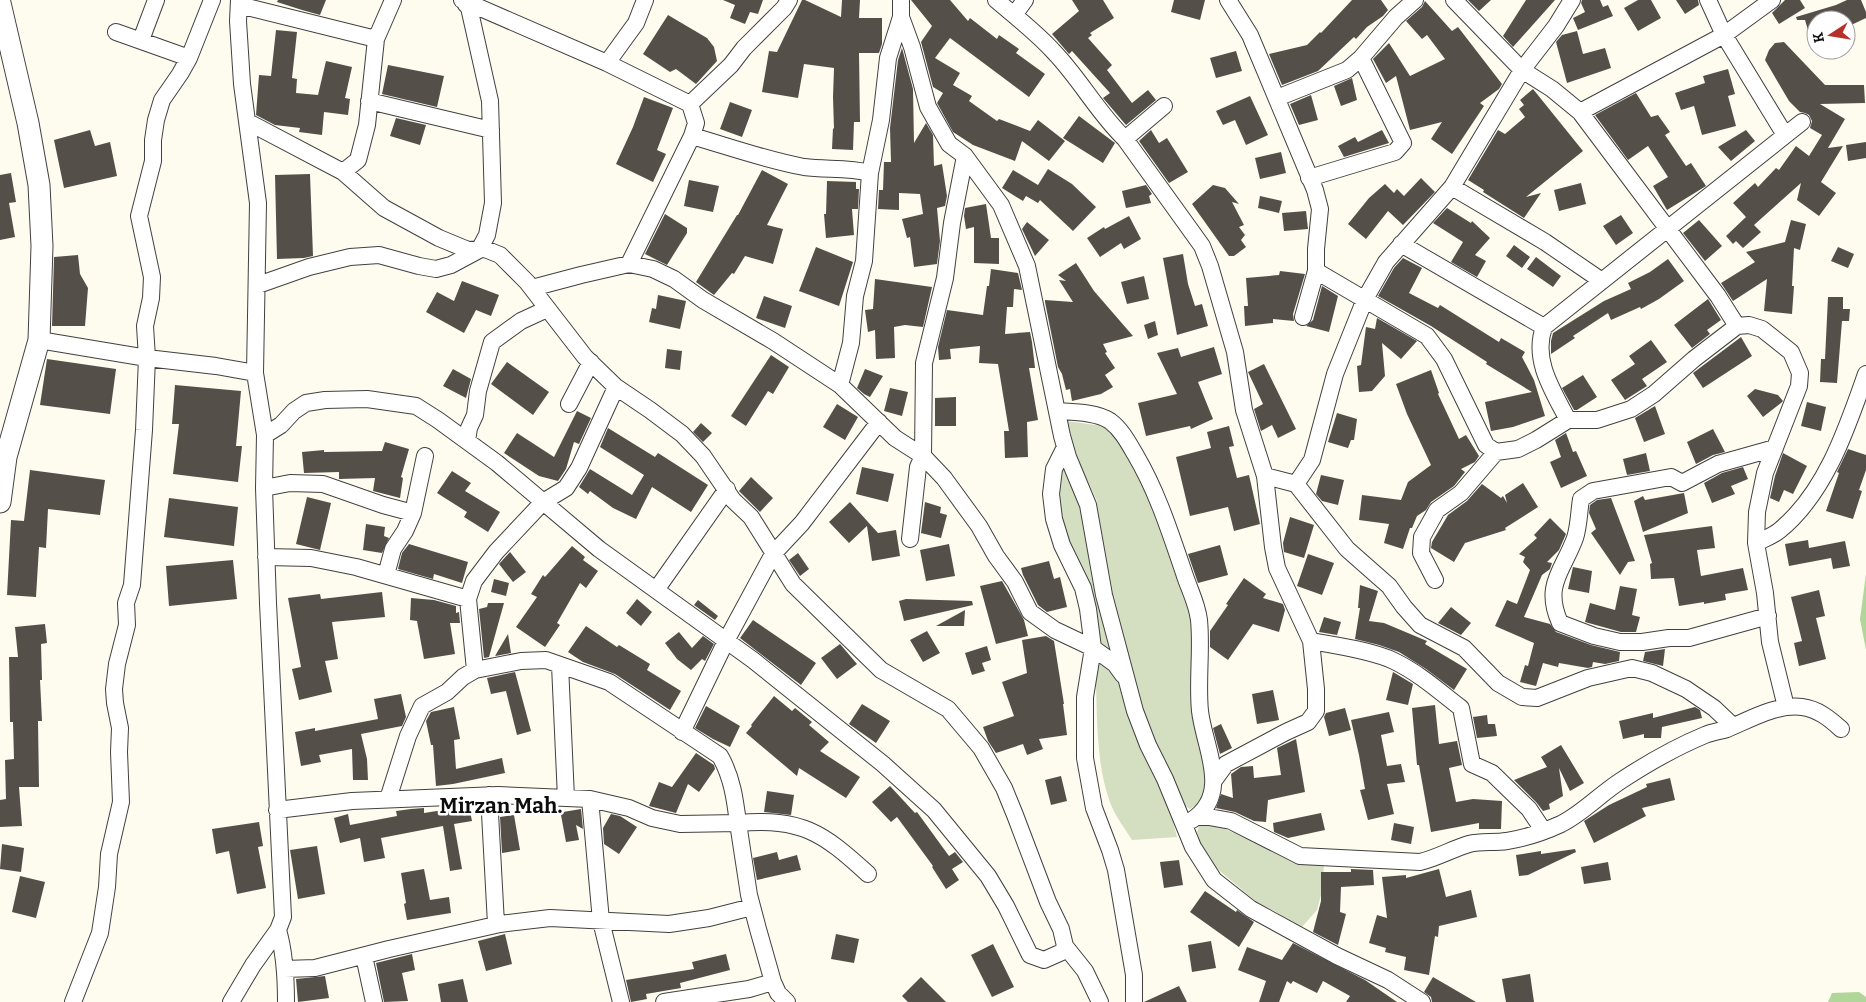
<svg xmlns="http://www.w3.org/2000/svg" width="1866" height="1002" viewBox="0 0 1866 1002" font-family="Bitter,serif">
<rect width="100%" height="100%" fill="#fefcee"/>
<!-- forest -->
<path fill="#b0d799" d="M1866,574V650L1860,619Z
M1859,992L1866,997V1002H1828L1832,993Z"/>
<!-- cemetery -->
<path fill="#d3dfc0" d="M1067,421L1102,426L1117,436L1153,505L1189,603L1193,650L1190,689L1207,770L1204,790L1199,803L1190,809L1182,804L1141,712L1110,600L1096,519L1097,501L1070,443Z
M1063,464L1086,512L1115,658L1103,649L1100,641L1055,502Z
M1095,662H1104L1119,681L1166,795L1177,837L1132,840C1126,830 1117,819 1112,807C1094,764 1098,708 1095,662Z
M1201,821L1215,825L1249,839L1292,862L1324,866L1322,891L1317,910L1301,928L1288,923L1276,912L1258,903L1215,867L1202,847L1197,832Z"/>
<!-- building -->
<path fill="#554f4a" d="M278,0H326L320,15L302,10L277,2Z
M723,0H763L758,14L750,12L745,24L730,18L735,5Z
M802,0H805L841,17L842,0H860L859,18H882V44L879,53H859L860,122H854L853,150L832,149L833,128L834,129L833,97L834,68L804,64L798,98L762,92L769,51L777,52Z
M911,0H950L968,21L970,18L997,39L999,35L1019,49L1016,53L1045,74L1029,97L950,38L935,58L960,73L953,85L972,96L969,101L997,121L999,119L1030,131L1038,120L1065,141L1049,161L1022,141L1015,161L973,145L953,132L937,103L943,93L933,87L921,42L932,26Z
M1072,0H1103L1114,18L1090,33L1092,35L1088,38L1112,65L1107,70L1132,103L1148,90L1156,100L1126,125L1103,98L1110,93L1072,51L1069,54L1052,34L1079,11Z
M1174,0H1205L1200,20L1171,12Z
M1352,0H1381L1388,10L1383,16L1367,27L1356,39L1354,37L1318,71L1282,85L1269,54L1307,45L1320,32L1321,33Z
M1468,0H1491L1479,11Z
M1526,0H1555L1513,47L1503,36Z
M1582,0H1600L1603,7L1608,5L1613,16L1578,30L1573,18L1585,12L1581,3Z
M1638,0H1651L1661,18L1638,31L1624,8Z
M1676,0H1698L1699,5L1685,14Z
M1785,0H1800L1805,8L1779,24L1772,13Z
M1847,0H1861L1866,12V18L1849,26L1846,20H1816V47H1813L1805,20H1797L1796,17L1836,5Z
M1425,1L1452,31L1458,27L1502,84L1499,89L1480,103L1484,106L1452,154L1431,139L1442,122L1410,130L1396,76L1386,83L1373,59L1389,43L1410,76L1445,59L1427,35L1422,39L1406,21L1422,7Z
M668,15L707,38L714,47L717,61L696,84L676,69L670,72L643,54Z
M276,30L297,32L292,78L297,79L296,93L318,95L326,61L352,67L345,98L350,99L348,115L324,112L322,135L299,132L300,128L275,125L256,115L259,75L271,76Z
M1577,31L1583,54L1605,48L1611,68L1567,83L1556,42L1562,35Z
M1784,42L1825,85H1864L1865,103L1820,104L1845,119L1828,148L1843,146L1821,182L1836,193L1819,216L1797,200L1801,183L1754,225L1761,232L1743,248L1736,241L1733,244L1726,236L1746,217L1733,203L1755,183L1758,187L1776,168L1779,170L1796,146L1809,156L1822,135L1810,128L1812,121L1809,115L1805,113L1800,112L1789,101L1765,60L1769,50L1775,43Z
M902,48L913,89L914,143L926,123L933,135L934,166L942,164L947,196L945,206L937,208L940,241L937,264L914,267L910,237L907,238L902,219L923,214L920,194L899,193V210L878,209L879,190H883L884,162H891L890,128L898,60Z
M1236,51L1242,71L1216,78L1210,58Z
M388,65L444,76L437,107L382,94Z
M1728,69L1735,94L1728,96L1736,126L1702,135L1694,106L1681,110L1675,93L1705,83L1703,76Z
M1352,78L1357,100L1341,106L1334,86Z
M1533,89L1583,151L1526,197L1541,193L1524,218L1483,192L1484,190L1468,180L1498,130L1505,134L1525,117L1519,109L1524,105L1520,100Z
M1636,93L1651,117L1658,115L1670,132L1665,135L1686,166L1691,163L1706,186L1667,210L1653,186L1668,177L1648,146L1628,160L1595,115Z
M1311,95L1318,120L1299,125L1290,104Z
M1250,96L1268,135L1246,145L1235,120L1223,125L1216,111Z
M644,97L673,108L657,150L666,154L653,182L616,164L633,127Z
M730,102L752,110L742,137L720,129Z
M1079,116L1115,143L1103,163L1063,138Z
M396,118L426,125L420,145L390,136Z
M90,130L95,146L110,142L117,176L64,188L54,140Z
M1151,130L1159,143L1167,138L1188,172L1169,183L1139,141Z
M1382,130L1389,143L1344,157L1338,146L1355,137L1358,142Z
M1746,130L1755,141L1731,161L1718,147Z
M1866,142V158L1848,161L1846,145Z
M1281,152L1286,173L1260,179L1255,158Z
M1048,169L1072,184L1096,207L1073,231L1040,200L1038,203L1026,196L1023,201L1002,188L1013,170L1038,185Z
M762,170L788,184L767,225L783,229L773,264L745,256L734,274L732,273L714,295L696,282L737,215H738Z
M11,173L16,202L9,203L15,237L0,240V175Z
M310,174L313,256L304,258L277,259L275,175Z
M1421,178L1435,192L1403,225L1388,211L1366,239L1348,224L1369,198L1385,184L1394,193L1397,189L1404,196Z
M689,180L719,186L713,212L684,206Z
M827,181L856,182V189H859L858,209H852L854,235L826,238L824,214H826Z
M1581,183L1586,204L1559,211L1554,190Z
M1146,185L1152,194L1149,196L1151,203L1126,208L1122,191Z
M1213,185L1225,188L1239,204L1232,202L1244,225L1239,227L1245,235L1241,240L1246,247L1234,256H1229L1192,204Z
M1260,196L1282,201L1279,213L1258,208Z
M986,204L991,238H999V264L974,263V227L966,229L964,216L965,208Z
M1447,208L1471,223L1472,221L1490,238L1475,255L1486,261L1477,277L1451,262L1463,242L1433,223Z
M1306,211L1308,229L1284,231L1282,213Z
M665,214L687,228V233L667,265L645,254Z
M1621,215L1633,233L1616,245L1603,226Z
M1129,216L1141,239L1124,249L1121,243L1100,257L1087,238L1104,227L1105,229Z
M1699,220L1722,246L1705,261L1683,233Z
M1791,220L1806,224L1800,250L1794,248L1792,286H1794L1792,314L1764,311L1767,279L1733,301L1721,283L1755,262L1746,252L1785,242Z
M1027,222L1049,240L1035,256L1022,229Z
M1514,245L1530,257L1522,268L1506,256Z
M816,247L853,262L839,306L799,291Z
M1838,247L1854,254L1848,268L1831,261Z
M1183,254L1188,284L1195,306L1202,304L1208,326L1177,335L1163,258Z
M78,255L80,274L88,288L85,326H52L54,257Z
M1536,257L1561,276L1553,287L1527,269Z
M1403,258L1422,268L1409,293L1438,308L1440,305L1499,342L1501,338L1525,352L1522,357L1534,380L1545,416L1513,427L1491,431L1485,402L1532,392L1486,364L1487,362L1431,326L1378,296L1394,268Z
M1668,259L1684,281L1659,299L1641,309L1640,307L1611,320L1608,313L1573,336L1575,338L1551,354V341L1553,333L1604,301L1631,289L1628,283L1650,272Z
M1076,263L1094,291L1133,336L1103,344L1107,352L1105,353L1115,368L1105,375L1113,387L1101,394L1072,401L1070,389L1066,390L1062,374L1058,367L1045,302V300L1073,302L1059,280L1066,281L1058,275Z
M991,269L1018,273L1022,290L1014,289L1013,307H1007L1005,334L1030,332L1032,342L1035,368H1029L1038,420L1027,422L1028,457L1005,458L1004,431H1009L998,364L979,363L980,346L950,349L951,359L939,360L938,347L947,310L983,315L987,286H989Z
M1280,271L1305,274L1293,314L1294,321L1273,319V323L1245,326L1244,306H1248L1246,278L1279,275Z
M1144,276L1149,299L1127,304L1121,282Z
M875,279L932,287L923,327L905,325L894,327L895,358L876,359L875,330L868,332L865,310L873,309Z
M462,281L499,295L491,316L476,310L464,333L426,312L437,292L454,301Z
M1322,286L1338,296L1329,332L1306,326L1313,320Z
M658,295L686,301L680,329L649,322L652,308L656,309Z
M764,296L792,306L785,328L756,318Z
M1828,297H1843V309H1850L1849,321H1842L1837,383L1820,382L1821,359H1825Z
M1708,299L1721,320L1707,330L1710,334L1692,348L1674,325Z
M1377,318L1417,341L1401,359L1382,343L1385,376L1372,391L1359,392L1357,366L1361,365L1366,327L1375,329Z
M1155,321L1158,335L1148,339L1144,325Z
M1741,337L1752,356L1703,388L1693,373Z
M1651,340L1667,362L1642,379L1647,386L1625,400L1611,380L1635,364L1629,356Z
M1214,347L1222,374L1198,382L1213,419L1191,429L1190,426L1146,436L1138,403L1177,394L1157,353L1178,348L1181,357Z
M667,349L682,351L680,370L665,368Z
M771,355L789,367L773,394L768,391L746,426L731,416Z
M47,359L116,369L110,414L40,405Z
M507,362L549,392L533,415L491,384Z
M1264,364L1296,429L1278,438L1272,425L1261,431L1254,409L1263,404L1248,372Z
M453,369L471,379L466,398L443,386Z
M865,369L883,376L870,397L864,394L857,388Z
M1431,370L1439,393L1438,394L1459,439L1466,435L1479,456L1475,462L1461,469L1465,472L1454,486L1431,502L1426,510L1417,516L1412,528H1410L1403,549L1384,543L1389,524L1359,520L1362,495L1401,500L1408,482L1431,465L1407,414L1396,384Z
M1583,375L1597,397L1577,410H1574L1562,388Z
M175,385L241,391L236,446H242L238,482L173,474L179,424H172Z
M890,388L908,392L902,416L884,411Z
M1755,389L1778,395L1783,401L1781,403L1763,417L1747,396Z
M956,397V426H935V398Z
M1807,402L1826,407L1821,431L1801,426Z
M837,404L858,417L845,440L823,427Z
M1655,406L1665,434L1644,442L1635,418Z
M577,411L591,418L579,444L574,442L566,469L558,481L539,476L504,453L517,433L554,457Z
M1337,413L1357,419L1354,440H1351L1348,448L1328,442Z
M701,423L712,433L703,442L693,432Z
M1229,426L1234,446L1229,447L1237,478L1249,475L1260,524L1234,531L1228,507L1190,516L1176,457L1211,448L1207,432Z
M608,428L655,457L658,453L708,485L691,512L652,487L636,519L613,508L590,491L588,494L579,487L590,469L632,495L644,475L600,447Z
M1713,429L1725,452L1713,455L1696,464L1687,442Z
M1566,433L1573,452L1576,451L1587,476L1561,488L1550,462L1561,457L1555,440Z
M385,442L409,449L401,477L403,478L400,498L373,491L375,478L339,479V472L304,473L302,452L324,450V452L382,451Z
M1848,449L1866,455V470L1859,490L1862,491L1853,519L1826,511L1839,473L1837,472Z
M1646,453L1650,471L1627,475L1623,459Z
M1783,453L1807,466L1793,494L1784,490L1779,502L1770,498L1775,476Z
M862,467L894,474L888,502L856,494Z
M1743,467L1748,479L1731,486L1735,494L1712,503L1704,483L1722,473Z
M30,470L105,480L100,515L48,509L46,548L39,547L36,597L7,595L11,520L24,521Z
M452,471L471,483L465,491L500,512L488,532L464,517L467,512L437,493Z
M1321,475L1344,480L1338,505L1322,501L1316,494Z
M751,477L773,498L760,512L739,491Z
M1523,483L1538,507L1505,528L1506,530L1465,543L1454,562L1431,548L1432,542L1448,515L1467,501L1482,484L1501,498L1503,496L1507,503L1505,495Z
M1684,493L1688,513L1643,532L1634,501L1643,496L1645,500Z
M307,497L331,503L320,550L296,544Z
M169,498L238,507L234,546L164,537Z
M1611,498L1635,561L1628,562L1620,575L1591,533L1596,529L1589,513L1590,505L1597,500Z
M850,502L878,533L896,530L900,556L872,561L867,526L849,543L829,522Z
M925,502L941,507L940,513L947,515L941,538L921,533Z
M1290,517L1314,525L1304,558L1284,552L1283,543Z
M1550,518L1566,534L1559,550L1547,562L1552,563L1550,569L1542,575L1524,617L1550,624L1556,632L1591,645L1620,652L1619,661L1605,664L1593,662L1592,667L1588,668L1559,663L1558,667L1543,663L1536,686L1520,682L1525,665L1528,666L1534,643L1495,626L1507,600L1517,604L1530,570L1523,562L1525,557L1519,554L1537,538L1534,535Z
M366,524L385,527L384,536L389,538L382,553L363,550Z
M1712,526L1715,548L1697,550L1701,576L1743,568L1748,590L1725,594L1726,600L1704,604V602L1679,606L1674,578L1651,579L1650,564L1652,563L1644,535Z
M1808,540L1809,548L1845,541L1850,566L1833,569L1831,558L1789,566L1785,544Z
M409,544L468,562L462,583L434,574L433,579L398,569L402,553Z
M949,544L955,576L926,581L920,550Z
M1220,545L1228,575L1198,583L1188,554Z
M572,546L585,557L583,560L598,571L586,588L580,583L557,623L560,625L545,647L516,627L537,597L531,594L543,575L545,577Z
M510,552L526,572L513,582L499,564Z
M798,553L809,569L800,576L789,560Z
M1308,554L1334,563L1322,595L1297,586Z
M233,560L237,599L169,606L166,566Z
M1049,561L1054,579L1060,577L1067,607L1047,612L1038,605L1023,575L1021,568Z
M1573,567L1592,571L1589,593L1568,589Z
M1244,578L1266,594L1263,598L1283,604L1285,610L1279,632L1253,624L1228,660L1210,647V631L1228,605L1226,604Z
M494,579L509,583L506,596L491,592Z
M1002,581L1024,620L1028,636L996,644L980,586Z
M1360,585L1378,591L1369,621L1384,623L1427,641L1425,644L1467,669L1454,690L1426,669L1399,652L1379,645L1355,639L1360,608H1358Z
M1620,586L1637,589L1632,615L1640,617L1636,632H1621L1585,622L1590,603L1615,610Z
M1819,590L1825,616L1816,618L1826,659L1799,666L1794,643L1802,641L1791,597Z
M382,592L385,617L332,622L338,659L325,661L332,692L299,700L292,669L301,667L288,598L320,594L321,599Z
M411,598L434,600L456,606V613L459,612L460,623H450L455,654L424,659L417,621L410,620Z
M637,599L652,612L641,626L626,613Z
M906,599L972,601L973,605L904,621L899,601Z
M698,600L718,616L715,620L694,605Z
M488,603H504L489,657L484,658L479,609L487,607Z
M1451,607L1471,623L1461,635L1438,623Z
M965,610L964,626H936Z
M1324,617L1341,622L1337,635L1319,632Z
M753,620L816,663L801,685L740,638Z
M45,624L47,643L41,644L42,680H40L42,721H38L39,787H19L22,826L0,827V800L6,799L5,760L14,759L13,722H10L9,657H18L15,627Z
M586,626L617,647L619,645L650,664L647,670L681,691L670,710L615,674L583,662L568,652Z
M927,631L940,653L923,662L910,640Z
M679,632L692,648L703,636L714,644L705,661L702,659L691,670L677,659L665,643Z
M508,634L511,653L495,656Z
M1046,636L1054,641L1064,704H1063L1067,735L1039,739L1043,749L1027,755L1023,744L996,753L988,741L983,727L1014,716L1002,682L1027,673L1022,640Z
M840,644L857,664L837,679L821,658Z
M987,646L991,660L982,663L985,671L972,675L965,653Z
M1665,649L1663,666L1643,661L1645,652Z
M515,672L531,731L517,735L506,691L491,694L487,678Z
M1393,672L1413,684L1408,705L1386,700Z
M1273,690L1279,720L1257,724L1252,694Z
M401,694L406,717L402,726L361,734L367,759L368,780H353L352,749L319,755L321,762L301,766L295,732L315,728V731L378,719L374,699Z
M774,696L792,711L795,708L812,722L809,725L829,742L820,751L860,777L846,798L799,768L797,776L746,733L752,726L751,725Z
M862,704L890,721L876,743L849,724Z
M1435,705L1439,744L1457,741L1462,765L1449,768L1456,802L1473,799L1502,801L1501,829H1479V823L1431,832L1419,765H1417L1412,708Z
M706,706L740,726L730,747L713,739L695,728Z
M454,707L460,739L454,740L456,769L502,758L505,773L453,784L436,786L433,745H431L426,721L431,712Z
M1695,707L1700,710L1702,718L1662,727L1661,738H1644V734L1623,739L1619,721L1653,713V718Z
M1345,708L1351,730L1329,736L1324,717L1326,713Z
M1389,712L1394,732L1381,735L1387,766L1401,764L1405,782L1387,784L1394,814L1368,820L1360,790L1365,789L1359,755L1351,720Z
M1487,715L1488,724H1495L1497,736L1477,738L1473,717Z
M1221,724L1232,748L1220,754L1213,728Z
M1296,739L1305,792L1268,800L1266,822L1254,821L1235,812L1216,808L1221,794L1233,798L1231,774L1241,767L1253,766L1254,778L1281,775L1277,748Z
M1561,745L1584,783L1570,791L1559,768L1563,796L1549,804L1550,809L1543,811L1536,802L1514,780L1547,767L1541,757Z
M696,753L714,765L715,769L699,792L688,784L676,813L649,806L659,782L672,787Z
M1061,776L1067,801L1051,805L1045,780Z
M1670,778L1675,800L1642,808L1646,816L1594,843L1584,821L1609,805L1647,787L1646,784Z
M890,786L915,813L917,812L949,856L955,852L963,862L952,869L959,880L946,889L932,867L933,866L897,817L891,822L872,802Z
M767,791L794,795L791,815L764,812Z
M469,806L472,821L454,824L462,869L450,871L443,826L381,838L385,858L364,862L360,838L340,843L334,818L348,814L350,825L397,816L396,811L411,809L424,808V813Z
M581,809L583,829L576,825L579,840L566,842L561,815L557,813Z
M1321,813L1325,830L1288,838L1274,832L1273,823Z
M611,814L620,816L637,827L619,854L604,844L603,828Z
M514,815L520,850L502,853L500,817Z
M259,822L263,846L258,847L266,888L237,894L229,851L216,854L212,829Z
M1394,823L1414,827L1411,844L1391,840Z
M2,844L24,848L21,872L0,869Z
M317,846L325,894L298,899L290,850Z
M1575,849L1576,852L1528,875L1519,876L1516,855L1541,851V854Z
M777,852L779,860L797,855L801,870L757,880L753,858Z
M1179,860L1183,885L1164,888L1160,862Z
M1608,862L1611,880L1584,884L1581,867Z
M424,869L430,900L449,897L451,913L407,920L404,904L406,903L401,873Z
M1351,869L1373,870L1374,885L1341,887L1340,912L1346,914L1338,945L1313,932L1321,901V872H1351Z
M1439,869L1446,897L1471,890L1477,917L1439,926L1438,937L1435,936L1429,975L1404,970L1406,957L1385,952L1386,948L1369,943L1377,915L1387,918L1382,877L1406,875V878Z
M20,876L45,882L36,918L12,912Z
M1205,891L1236,912L1237,910L1254,922L1239,947L1190,912Z
M505,934L512,964L486,971L478,941Z
M836,934L859,939L854,963L831,959Z
M1211,941L1216,968L1192,972L1188,945Z
M1293,943L1365,980L1397,1002H1346L1350,996L1323,981L1317,993L1293,981L1291,984L1287,981L1279,1002H1259L1266,981L1238,970L1247,947L1282,960Z
M993,944L1014,987L992,997L971,955Z
M412,954L415,970L402,973L408,1001L384,1002L376,963Z
M726,954L730,970L680,983L681,988L646,994L647,999L631,1002L626,980L694,969L692,962Z
M1530,974L1534,1002H1506L1502,979Z
M325,976L329,998L298,1002L296,979Z
M921,977L946,1002H908L902,996Z
M1433,977L1476,1002H1432L1431,997L1424,992Z
M463,979L468,1002H441L438,984Z
M1179,986L1187,1002H1144Z"/>
<g fill="none" stroke-linecap="round" stroke-linejoin="round">
<!-- minor casing -->
<g stroke="#404040" stroke-width="18">
<path id="minor" d="M462,0L607,63L690,104L696,123L692,136L629,264
M901,0V17L912,47L928,107L949,144L965,156L1001,205L1027,266L1062,436L1068,457L1088,505L1104,595L1135,711L1148,745L1165,779L1193,847L1214,880L1251,909L1337,956L1388,980L1422,1002
M996,0C1016,17 1037,33 1054,52C1080,79 1098,113 1125,139L1202,246L1210,266L1235,352L1244,410L1265,476L1273,547L1277,568L1311,641L1316,689V711L1308,722L1286,732L1226,764L1215,779
M1228,0L1250,35L1315,190L1320,209L1316,249V271L1303,317
M1454,0L1522,70L1552,89L1580,112L1718,296L1737,326
M1708,0L1724,35L1785,135
M239,5L376,39
M1014,15L1025,0
M116,32L189,58
M141,40L156,0
M607,63L636,23L645,0
M1277,98L1347,70L1361,58L1396,17L1415,0
M369,101L491,130
M690,104L731,65L744,48L784,8L789,0
M1580,112L1724,35L1772,0
M248,122L343,172L384,208L439,238L468,250L485,249L500,255L527,282L585,357L616,387L650,410L682,434L703,456L733,500L751,517L793,584L881,670L948,709L981,748L1004,788L1015,815L1048,902L1061,929L1065,946L1062,952L1044,960L1030,955L1006,906L988,876L934,810L883,764L753,660L599,549L497,463L438,420L416,406L367,399L325,400L306,403L294,411L281,425L265,435
M692,136C730,147 766,160 804,167C826,170 848,167 870,173
M1125,139L1164,106
M343,172L358,160L367,125L376,39L393,0
M1309,178L1395,152L1403,143L1361,58
M1452,187L1545,242L1602,281
M1401,244L1544,327
M1316,271L1427,336L1444,359L1486,445L1496,452L1518,449L1536,440L1568,420H1597L1631,409L1654,394L1694,359L1737,326L1749,325L1762,329L1791,352L1800,373L1799,386L1765,473L1757,512L1756,543L1765,593L1770,642L1786,707
M258,285L309,267L350,257L379,255L419,266L436,269L451,265L479,250L487,235L493,203L490,101L468,3
M532,288L581,275L629,264L653,269L674,279L703,300L773,341L840,385L895,438L923,456L944,478L979,526L996,556L1015,582L1030,612L1055,630L1093,648L1115,664L1123,675
M39,340L147,358L216,366L255,373
M840,385L851,343L855,296L864,261L870,173L881,120L888,58L901,17
M569,404L591,362
M1058,411C1073,412 1097,412 1110,421C1121,429 1128,442 1135,454C1157,491 1170,532 1184,573C1189,589 1197,603 1199,620C1202,650 1197,681 1200,711C1204,747 1232,794 1192,820
M1568,420C1553,391 1532,360 1544,327L1802,122
M467,441L469,428L475,415L478,391L492,342L521,321L547,309
M1065,447L1054,469L1051,494L1054,519L1062,545L1083,588L1088,609L1093,648L1085,697V758L1094,808L1110,850L1116,870L1134,975V1002
M1265,476L1296,484L1347,549L1389,586L1404,607L1420,625L1464,648L1498,683L1522,697L1537,698L1588,678L1632,668L1652,673L1686,689L1714,708L1733,726
M1296,484L1312,460L1335,374L1365,299L1386,262L1452,187L1522,70L1556,26L1572,0
M264,488L290,483L323,484L383,505L413,513
M910,539L918,467L923,456L924,363L945,278L952,223L965,156
M1756,543C1764,539 1773,536 1780,530C1826,492 1847,428 1866,374
M266,557L311,558L356,567L468,599
M386,575L393,549L405,531L413,513L425,456
M1435,580L1421,553L1422,537L1437,510L1461,493L1496,452
M656,590L727,489
M1768,616L1689,638H1669L1642,642H1620L1594,636L1560,623C1543,585 1563,571 1575,538C1579,526 1579,511 1581,499L1593,491L1671,477L1682,483L1718,464L1775,448
M1311,641C1335,645 1374,651 1394,661C1419,673 1440,692 1461,708L1472,764L1492,773L1529,809L1543,830
M560,665L566,798
M475,670L468,599L474,581L496,552L543,502L566,488L579,468L616,387
M682,732L726,641L773,554L802,523L879,422
M489,795L496,924
M388,799L408,736L422,706L447,692L463,677L475,670L521,661L546,660L609,682L720,756C732,777 735,799 738,823C802,818 822,832 868,874
M590,799L601,921L621,1002
M277,810L352,801L498,795L590,799L629,808L652,818L680,824L738,823L749,895L758,929L773,982L778,993L787,1002
M1196,817H1209L1231,821L1300,856L1420,862C1437,858 1452,849 1469,844C1481,841 1494,843 1507,841C1525,838 1544,832 1561,824C1583,813 1600,794 1622,780C1648,763 1676,747 1705,735C1712,732 1720,731 1727,729C1751,719 1776,704 1802,707C1818,709 1830,719 1841,729
M278,930C285,954 286,978 286,1002
M1065,946L1085,971L1100,1002
M364,956L374,1002
M285,969L315,968L389,949L500,924L550,918L669,924L709,918L752,907
M73,1002L100,933L107,887L109,854L121,802L119,752L120,728L115,703L114,689L117,664L127,625L126,603L132,585L144,430L147,358L145,326L151,298L152,277L139,216L153,161V140L156,120L162,100L180,74L189,58L212,0
M231,1002L253,965L278,930L283,917L268,603L264,488L265,435L255,373L258,203L242,84L238,21L239,0
M664,1002L749,989L773,982"/>
</g>
<!-- tertiary casing -->
<g stroke="#404040" stroke-width="23">
<path id="tertiary" d="M0,3L28,123L39,185L42,246L39,340L6,457L0,502
M468,3L470,0"/>
</g>
<!-- minor -->
<use href="#minor" stroke="#fff" stroke-width="16"/>
<!-- tertiary -->
<use href="#tertiary" stroke="#fff" stroke-width="21"/>
</g>
<g text-anchor="middle" stroke-width="5" stroke-linejoin="round" paint-order="stroke">
<!-- district labels -->
<g font-size="21" font-weight="bold" fill="#0d0d0d" stroke="#fff">
<text x="501" y="813">Mirzan Mah.</text>
</g>
</g>
<!-- north arrow -->
<g transform="translate(1831 35) rotate(258)"><circle r="24" fill="#ffffff" stroke="#9e9e9e"/>
<path d="M0-4L9 19L0 12L-9 19Z" fill="#b7302c"/>
<text y="-8" font-size="14" font-weight="bold" text-anchor="middle" fill="#0d0d0d">K</text>
</g>
</svg>
